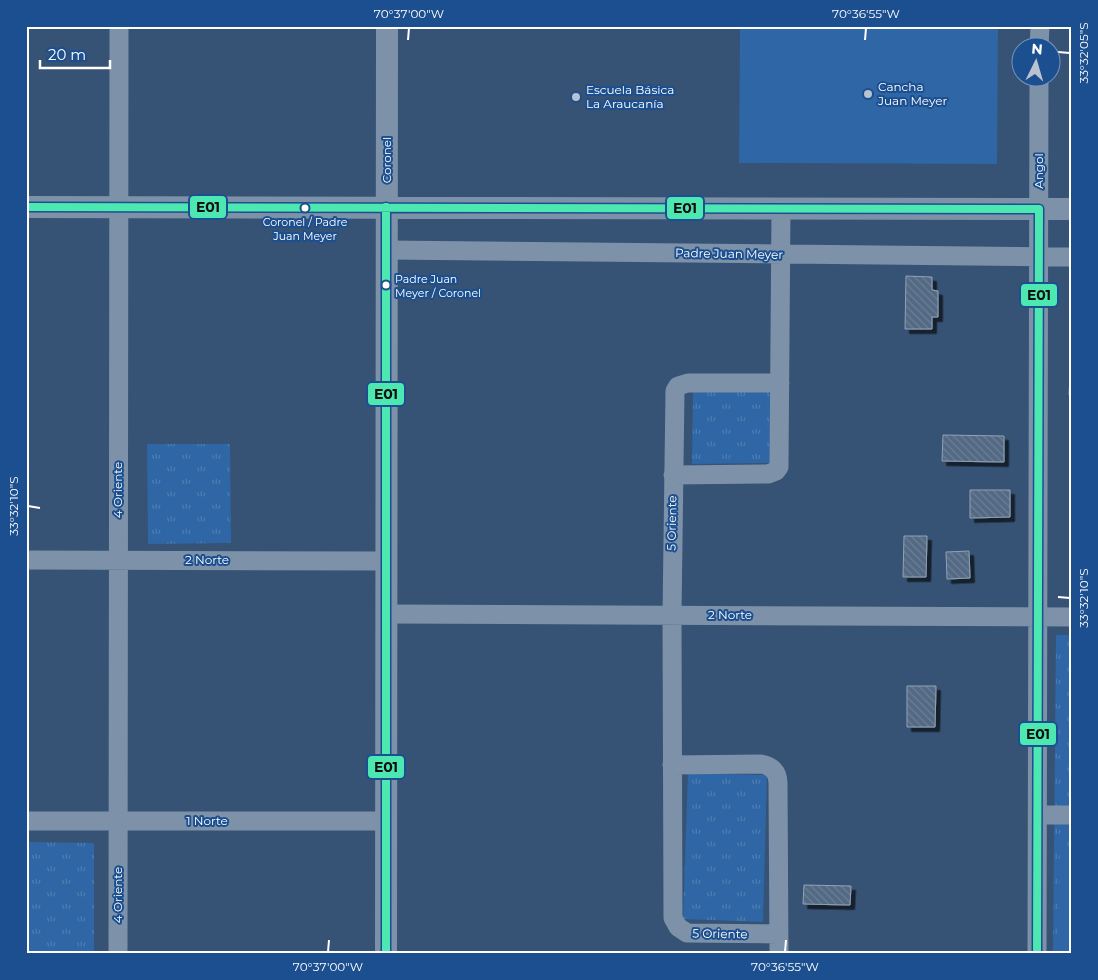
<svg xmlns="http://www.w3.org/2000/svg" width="1098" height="980" viewBox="0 0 1098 980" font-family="Montserrat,sans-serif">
<defs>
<pattern id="grass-tufts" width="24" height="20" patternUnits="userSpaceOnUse" patternTransform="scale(1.25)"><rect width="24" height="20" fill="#2f66a5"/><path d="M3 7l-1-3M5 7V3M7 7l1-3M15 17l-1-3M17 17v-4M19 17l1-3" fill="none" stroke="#4e7db2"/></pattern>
<pattern id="building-back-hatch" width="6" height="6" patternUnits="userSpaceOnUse" patternTransform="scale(1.25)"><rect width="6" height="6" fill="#526984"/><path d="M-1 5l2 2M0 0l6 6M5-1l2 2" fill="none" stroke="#6c8096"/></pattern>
<filter id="shadow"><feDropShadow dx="4.5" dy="4.5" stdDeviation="0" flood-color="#0009"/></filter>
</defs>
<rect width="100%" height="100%" fill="#365274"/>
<!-- grass -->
<path fill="url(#grass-tufts)" d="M693,392H770L771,463L692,464Z
M147,444H230L231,543L148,544Z
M1056,635H1072V954H1053Z
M688,773L767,775L763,922L683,919Z
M26,842L94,843V951H26Z"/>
<!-- garden -->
<path fill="#2f66a5" d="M740,26H998L997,164L739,163Z
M1060,847H1072V952H1058Z"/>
<!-- building -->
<path fill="url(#building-back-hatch)" stroke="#92a2b6" filter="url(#shadow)" d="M906,276L932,277V290L938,291V317H932V329H905Z
M1070,375H1072V395H1069Z
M943,435L1004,436V462L942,461Z
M970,490H1010V517L970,518Z
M904,536H927L926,577H903Z
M969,551L970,578L947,579L946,552Z
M907,686H936L935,727H907Z
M804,885L851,886L850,905L803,904Z"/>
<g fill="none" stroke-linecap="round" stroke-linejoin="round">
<!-- minor -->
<path stroke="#7d92a8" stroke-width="19" d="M1039,48L1040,26
M387,250L1072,257
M673,475L768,474L776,471L779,467L781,209
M26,560L387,561
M387,614L1072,617
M672,765L761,764C772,766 778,772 778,783L779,954
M1038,815H1072
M26,821H387
M779,934L687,933L678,927L673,918L672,615L675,391L678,386L688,383H780
M118,954L119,26
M1037,954L1039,78"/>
<!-- tertiary -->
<path stroke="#7d92a8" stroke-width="22" d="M26,207L1072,209
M386,954L387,26"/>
<!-- bus-1 casing -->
<g stroke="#1b4f8f" stroke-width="11">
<path id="bus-1" d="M26,207L1039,209L1037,954
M386,207V954"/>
</g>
<!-- bus-1 -->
<use href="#bus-1" stroke="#4de7b1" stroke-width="8"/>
</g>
<!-- ticks -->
<path fill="none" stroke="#fff" stroke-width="2" d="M408,40L409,28M865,40L866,28M1058,52L1070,53M28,506L40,508M1058,597L1070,598M328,952L329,940M785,952L786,940"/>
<!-- markers -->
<g fill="#b9c2ce" stroke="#1b4f8f" stroke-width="2">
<circle cx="868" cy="94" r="5"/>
<circle cx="576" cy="97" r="5"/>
</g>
<g fill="#fff" stroke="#1b4f8f" stroke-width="2">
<circle cx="305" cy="208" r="4.5"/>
<circle cx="386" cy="285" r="4.5"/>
</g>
<g text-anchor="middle" stroke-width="4" stroke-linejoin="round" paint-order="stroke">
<!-- bus labels -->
<g font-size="11" fill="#fff" stroke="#1b4f8f">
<text x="305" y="226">Coronel / Padre<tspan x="305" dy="14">Juan Meyer</tspan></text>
<text x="395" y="283" text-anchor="start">Padre Juan<tspan x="395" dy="14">Meyer / Coronel</tspan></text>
</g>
<!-- poi labels -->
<g font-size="12" fill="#fff" stroke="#1b4f8f" text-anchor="start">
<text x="878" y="91">Cancha<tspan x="878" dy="14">Juan Meyer</tspan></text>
<text x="586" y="94">Escuela Básica<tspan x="586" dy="14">La Araucanía</tspan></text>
</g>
<!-- street labels -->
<g font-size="12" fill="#fff" stroke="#1b4f8f">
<text transform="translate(387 160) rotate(-90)" y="4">Coronel</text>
<text transform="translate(1039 171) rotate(-90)" y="4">Angol</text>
<text transform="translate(729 254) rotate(1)" y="4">Padre Juan Meyer</text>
<text transform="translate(118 490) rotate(-90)" y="4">4 Oriente</text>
<text transform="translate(672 523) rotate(-89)" y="4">5 Oriente</text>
<text x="207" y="564">2 Norte</text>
<text x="730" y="619">2 Norte</text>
<text x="207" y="825">1 Norte</text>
<text transform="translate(118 895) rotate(-90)" y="4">4 Oriente</text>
<text transform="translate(720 934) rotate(1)" y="4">5 Oriente</text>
</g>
</g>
<g stroke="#1b4f8f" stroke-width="2">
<rect x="189" y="195" width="38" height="24" rx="5" fill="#4de7b1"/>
<rect x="666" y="196" width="38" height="24" rx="5" fill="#4de7b1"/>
<rect x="1020" y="283" width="38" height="24" rx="5" fill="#4de7b1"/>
<rect x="367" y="382" width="38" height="24" rx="5" fill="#4de7b1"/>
<rect x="1019" y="722" width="38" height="24" rx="5" fill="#4de7b1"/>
<rect x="367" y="755" width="38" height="24" rx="5" fill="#4de7b1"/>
</g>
<g font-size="14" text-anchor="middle" font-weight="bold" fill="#111">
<text x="208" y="212">E01</text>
<text x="685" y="213">E01</text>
<text x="1039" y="300">E01</text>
<text x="386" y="399">E01</text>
<text x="1038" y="739">E01</text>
<text x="386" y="772">E01</text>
</g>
<!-- border -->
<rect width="1098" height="980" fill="none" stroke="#1b4f8f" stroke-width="55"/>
<!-- north arrow -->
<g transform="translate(1036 62) rotate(5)"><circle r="24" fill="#1b4f8f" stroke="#7695bc"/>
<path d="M0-4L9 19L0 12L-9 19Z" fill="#b9c2ce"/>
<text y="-8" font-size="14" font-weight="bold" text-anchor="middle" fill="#ffffff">N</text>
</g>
<!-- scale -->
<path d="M40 60v8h70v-8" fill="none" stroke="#ffffff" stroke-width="2.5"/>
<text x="48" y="60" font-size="15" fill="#ffffff" stroke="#1b4f8f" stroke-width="4" paint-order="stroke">20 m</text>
<rect x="28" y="28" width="1042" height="924" fill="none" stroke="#fff" stroke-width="2"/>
<g font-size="12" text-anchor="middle" fill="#fff">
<text x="409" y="18">70°37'00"W</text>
<text x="866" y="18">70°36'55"W</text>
<text transform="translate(1084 53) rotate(-90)" y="4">33°32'05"S</text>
<text transform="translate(14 506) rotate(-90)" y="4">33°32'10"S</text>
<text transform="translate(1084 598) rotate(-90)" y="4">33°32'10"S</text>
<text x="328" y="971">70°37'00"W</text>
<text x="785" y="971">70°36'55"W</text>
</g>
</svg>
